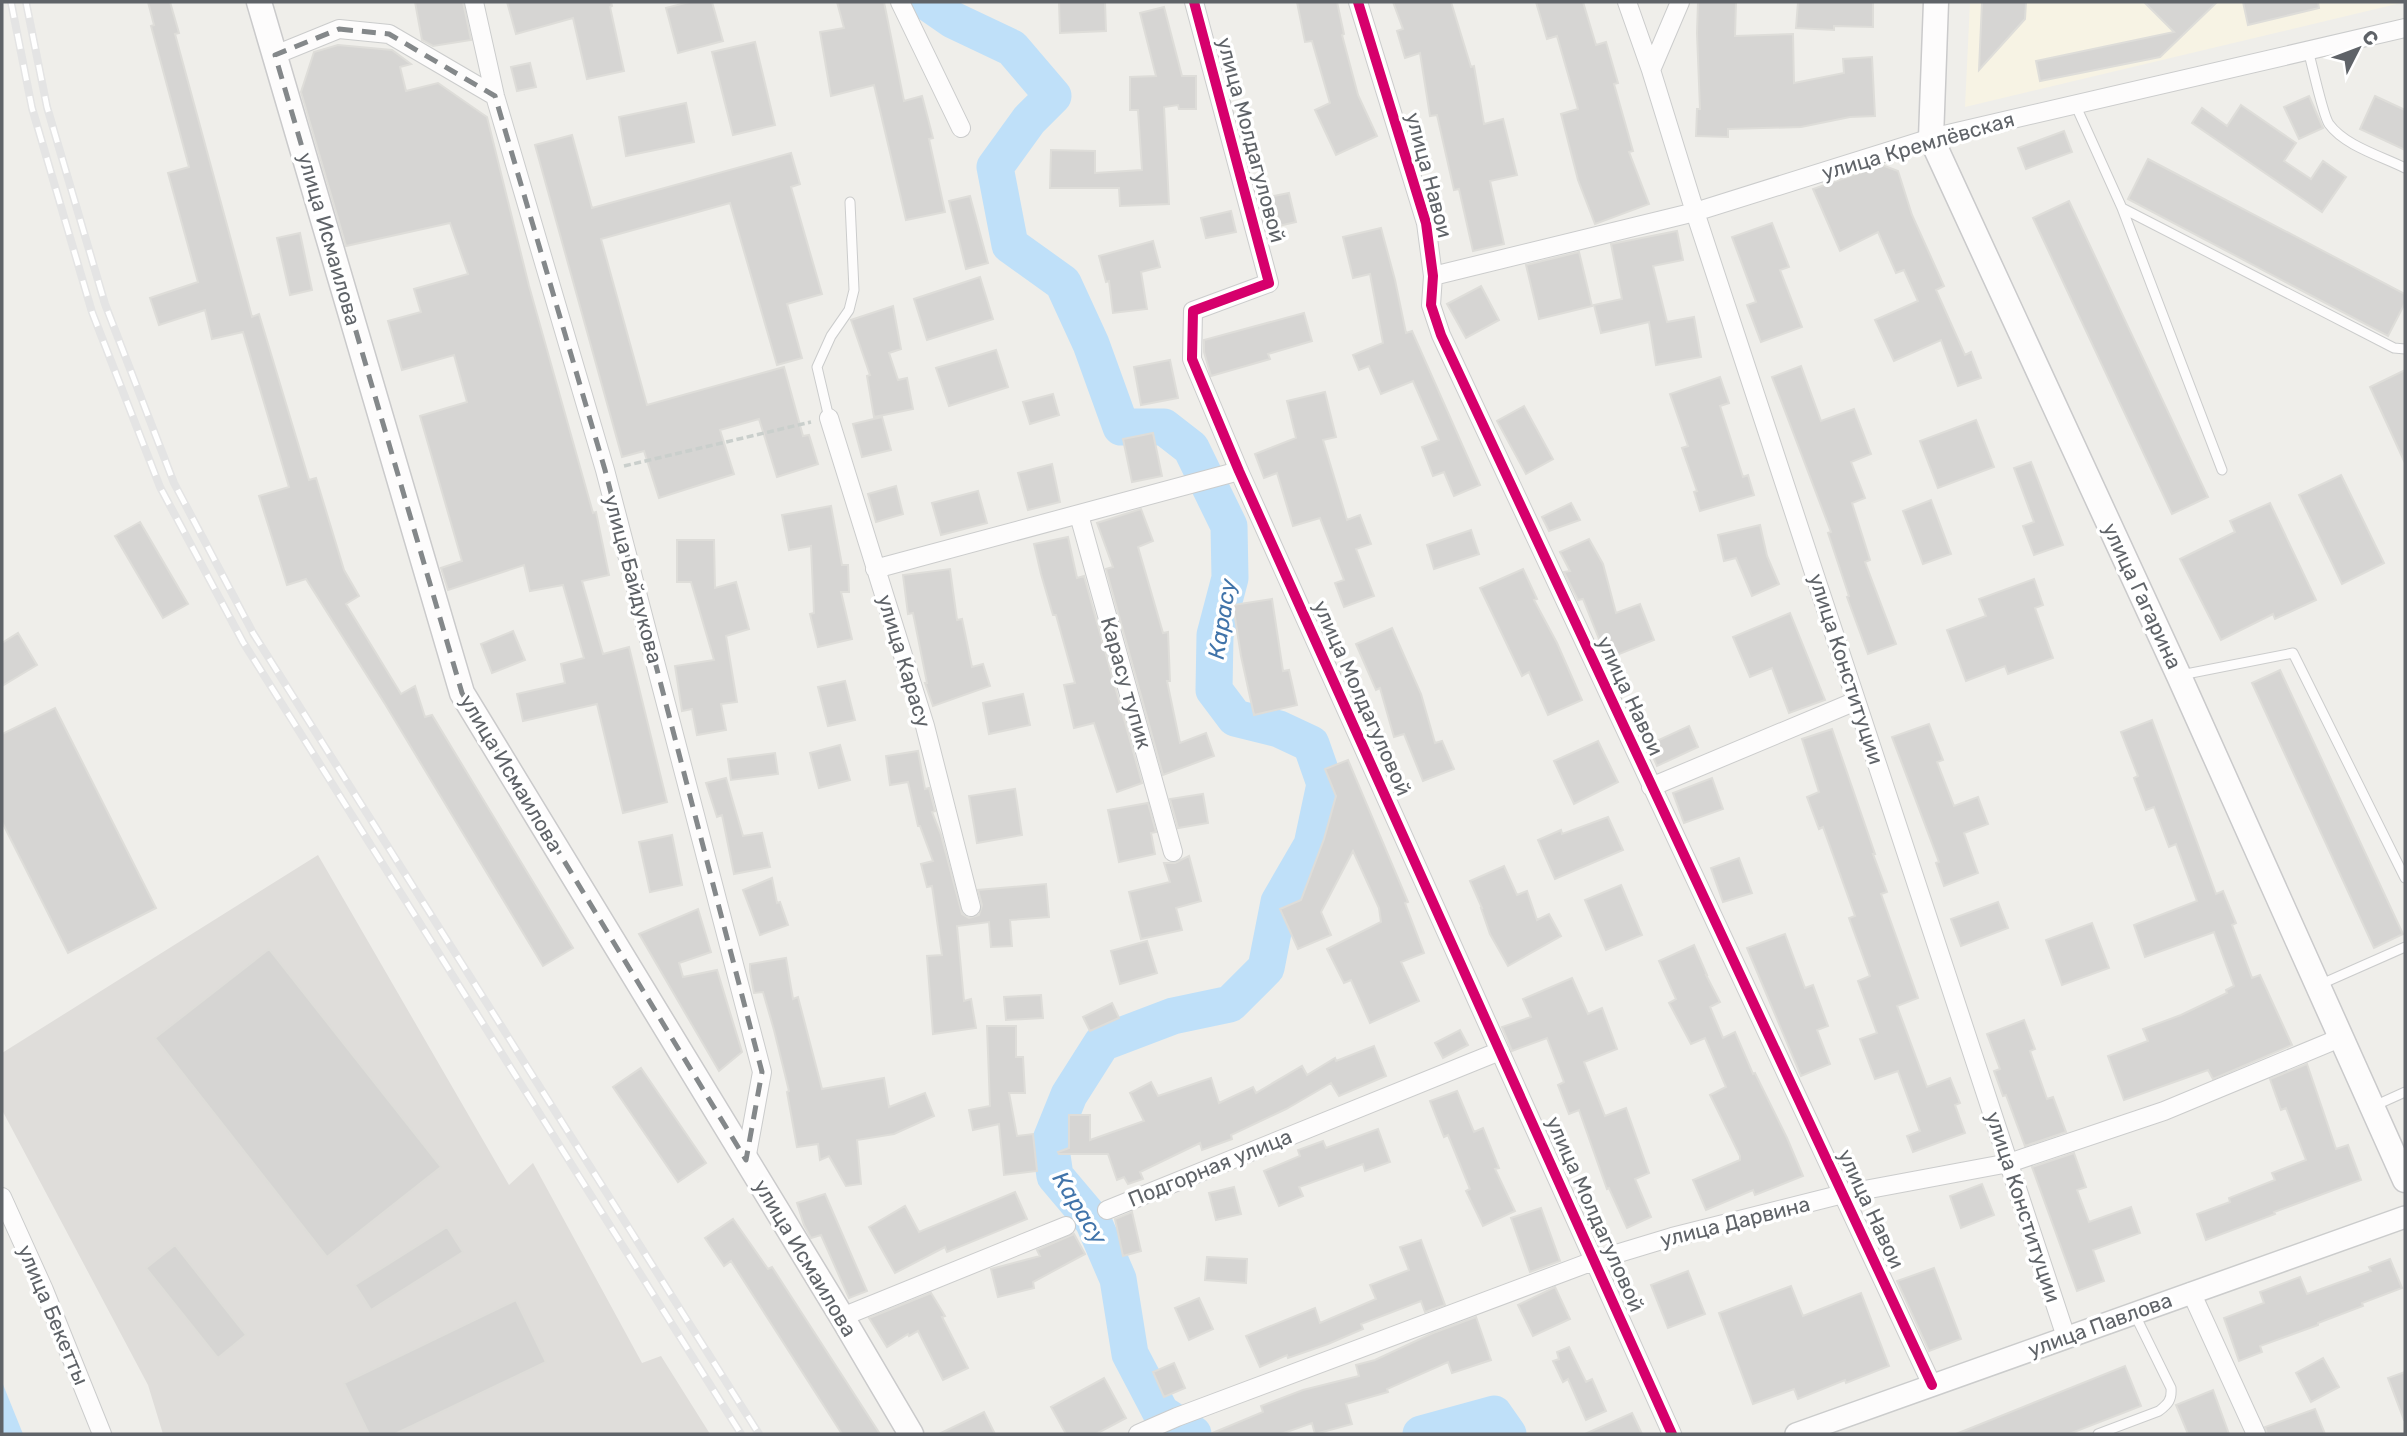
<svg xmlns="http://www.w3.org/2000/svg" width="2407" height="1436" viewBox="0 0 2407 1436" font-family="Rubik,sans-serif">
<rect width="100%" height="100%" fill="#efeeea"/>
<!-- commercial -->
<path fill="#f7f3e4" d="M1970,2H2405L1965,107Z"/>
<!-- industrial -->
<path fill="#dfddda" d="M318,855L509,1185L533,1163L642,1363L661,1356L710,1434H163L148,1385L2,1110V1053Z"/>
<!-- water -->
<path fill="#bfe0f9" d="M2,1382L23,1434H2Z"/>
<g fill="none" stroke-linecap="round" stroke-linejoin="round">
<!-- river -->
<path stroke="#bfe0f9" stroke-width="37" d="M927,2L953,20L1012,48L1053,96L1029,120L995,167L1010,245L1063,283L1091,344L1121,427H1164L1191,448L1229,526L1230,578L1215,635L1214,690L1235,718L1279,729L1311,744L1325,784L1312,845L1279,902L1266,968L1230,1004L1173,1016L1102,1043L1069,1095L1050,1142L1055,1176L1093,1221L1118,1279L1130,1354L1161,1413L1193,1434
M1421,1434L1494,1414L1508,1434"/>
</g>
<!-- building -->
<path fill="#d6d5d3" stroke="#deddd9" stroke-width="2" d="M148,2H170L179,33L175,34L252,317L259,314L309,480L316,478L344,570L359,596L346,604L401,694L415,686L425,717L432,715L573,948L543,966L385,704L306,579L287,585L259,496L289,487L243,332L212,339L205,310L159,325L150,298L198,282L168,173L189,167L151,26L154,25Z
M415,2H463L471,40L433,46L422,40Z
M507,2H611L612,6L610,7L624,71L587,79L573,18L516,34Z
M689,2H712L723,41L678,53L666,8Z
M837,2H884L904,101L922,96L933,138L929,139L945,212L906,220L874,85L831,96L820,32L844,28Z
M1059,2H1105L1106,31L1060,33Z
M1297,2H1337L1344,34L1342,35L1358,95L1377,136L1336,155L1315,110L1330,103L1312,41L1305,42Z
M1393,2H1451L1471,67L1474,66L1484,124L1503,119L1517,175L1490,181L1504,244L1473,251L1459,189L1454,190L1437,115L1430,116L1420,53L1405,58L1397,31L1403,29Z
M1536,2H1583L1596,45L1606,42L1618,83L1614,84L1633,151L1629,152L1649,204L1595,224L1578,180L1561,114L1578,109L1557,36L1547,39Z
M1698,2H1736L1735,36L1793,34L1794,83L1844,73L1843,59L1872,57L1875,116L1850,117L1801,127L1728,129V137L1696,136L1697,109H1700L1697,33Z
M1798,2H1873V27L1834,26V30L1796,28Z
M1982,2H2026L2025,19L1979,70Z
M2144,2H2217L2160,57L2040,81L2036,61L2174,32Z
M2243,2H2318L2319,8L2248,25Z
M1164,7L1182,76H1196V109H1179L1178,105L1164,107L1169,204L1120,206L1119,188H1050L1051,150L1095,151V173L1142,170L1138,110H1130V77L1156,76L1140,13Z
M755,42L775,125L733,135L712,52Z
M338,45L392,50L411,64L400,67L406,91L438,83L487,117L529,286L593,513L596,512L609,575L582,581L603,654L629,647L667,802L623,813L597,704L523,721L517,694L565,683L561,664L584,658L563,585L530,591L524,565L448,590L441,568L462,561L420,416L467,402L454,355L402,370L388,321L421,312L414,289L468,274L450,223L346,246L301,92L314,52Z
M530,63L536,87L517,91L511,67Z
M2309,96L2323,128L2299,139L2284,107Z
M2375,96L2405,110V150L2360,129Z
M686,103L694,142L626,156L619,117Z
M2241,105L2296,143L2284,161L2311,179L2323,161L2346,177L2322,212L2192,123L2202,108L2227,126Z
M2064,131L2072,152L2026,169L2018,148Z
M572,135L592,208L791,153L800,184L791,187L822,294L787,304L802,358L777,365L730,203L601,239L647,405L784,367L803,436L809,435L818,464L777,477L759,419L720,430L734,474L659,498L644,451L622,457L535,145Z
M2148,159L2405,294V303L2388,336L2128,199Z
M1882,165L1898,171L1912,215L1944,286L1936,290L1965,355L1971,352L1981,378L1958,386L1941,340L1894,361L1875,320L1918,301L1904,270L1896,273L1878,232L1840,251L1813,189Z
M1289,193L1296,222L1266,229L1259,199Z
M970,196L988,263L966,269L949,201Z
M2069,201L2208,497L2172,514L2033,218Z
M1231,211L1236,232L1206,238L1201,218Z
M1772,223L1789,267L1780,270L1802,327L1761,342L1747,305L1756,302L1732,237Z
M1381,228L1395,280L1406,333L1412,331L1480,485L1454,496L1444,472L1433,476L1422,447L1439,440L1413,381L1381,394L1369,366L1359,370L1353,355L1383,343L1370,274L1353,278L1343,237Z
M1677,231L1683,260L1653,266L1667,322L1694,317L1701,357L1656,365L1649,322L1601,333L1594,305L1622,299L1611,244Z
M300,233L312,290L290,295L277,238Z
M1153,241L1160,267L1141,272L1147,309L1113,313L1109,281L1106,282L1099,256Z
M1579,252L1592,306L1539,319L1526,265Z
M980,277L993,319L927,340L914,299Z
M1481,286L1499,320L1466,338L1447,304Z
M893,306L901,349L889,353L898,380L907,378L913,409L874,417L867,376L870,375L851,320Z
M1304,313L1312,341L1268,354L1270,359L1211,376L1204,352V340Z
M996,350L1008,387L949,406L936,368Z
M1170,360L1178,398L1141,405L1134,367Z
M1801,366L1821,421L1854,409L1871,454L1851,462L1865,498L1852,503L1870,560L1865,562L1896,644L1868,654L1847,597L1849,596L1828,533L1831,532L1772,377Z
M2405,370V463L2370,387Z
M1720,377L1729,403L1720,406L1743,477L1748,475L1754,495L1700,511L1694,492L1697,491L1682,448L1688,446L1670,394Z
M1325,392L1336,437L1323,440L1347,520L1360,515L1371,544L1356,549L1374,596L1344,607L1335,583L1344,580L1320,518L1293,526L1277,473L1264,478L1255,454L1296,438L1287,401Z
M1053,394L1059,415L1030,424L1023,402Z
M1524,406L1553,459L1526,474L1497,421Z
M882,417L891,450L862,457L853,424Z
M1976,420L1994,467L1938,488L1920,441Z
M1153,433L1162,476L1132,482L1123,439Z
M2031,462L2063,545L2034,555L2023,526L2034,522L2014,468Z
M1052,464L1060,502L1028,510L1018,473Z
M2341,475L2384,563L2342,584L2299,495Z
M896,486L903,514L876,522L868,494Z
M978,491L987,523L941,535L932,503Z
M1931,500L1951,554L1923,564L1903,511Z
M1571,503L1580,520L1549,531L1542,517Z
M2270,503L2316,600L2275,619L2273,614L2221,640L2180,559L2235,532L2230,521Z
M831,506L842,565H848L849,592H841L852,639L818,647L810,614L814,613L811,546L789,550L782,515Z
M1141,509L1153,541L1138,547L1163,633L1168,632L1170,681H1167L1180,743L1206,733L1214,756L1163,775L1106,569L1113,567L1097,523Z
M140,522L188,604L163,618L115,536Z
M1760,525L1767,556L1779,584L1752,596L1736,558L1724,561L1718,535Z
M1471,530L1479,554L1434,569L1427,545Z
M1068,537L1077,578L1084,576L1142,783L1117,792L1094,723L1074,728L1064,685L1075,683L1056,615H1053L1041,574L1034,544Z
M1589,539L1603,564L1616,613L1640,604L1654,640L1607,659L1583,599L1578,600L1564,572L1570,571L1560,552Z
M677,540H714L715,588L736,582L749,629L726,636L737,702L721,704L726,730L697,735L692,709L682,711L675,666L714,660L691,582H677Z
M950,569L957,620L962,619L972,667L983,664L990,686L933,706L925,683H927L913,613L908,614L903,575Z
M1523,569L1537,599L1534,600L1557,643L1582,700L1548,715L1529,672L1522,676L1480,588Z
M2034,579L2043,605L2035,608L2053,658L2008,674L2005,666L1966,681L1947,630L1986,616L1979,599Z
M1272,599L1283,671L1289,670L1297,705L1254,715L1241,656L1233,605Z
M1790,613L1825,700L1789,713L1772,668L1750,677L1733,637Z
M1392,628L1421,694L1435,743L1442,741L1454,769L1423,781L1404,734L1394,737L1380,688L1376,690L1356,644Z
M513,631L525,660L492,673L481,644Z
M18,633L37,665L2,686V643Z
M2280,670L2403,934L2374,948L2252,683Z
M845,681L855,720L828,726L818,687Z
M1023,694L1030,725L989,734L983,703Z
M55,708L156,908L68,953L2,822V734Z
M2152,720L2216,894L2223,891L2236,923L2232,925L2252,978L2260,975L2292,1045L2213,1079L2208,1070L2124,1100L2108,1056L2148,1041L2143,1029L2181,1015L2227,993L2226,990L2234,986L2214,932L2145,957L2134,925L2197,901L2176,844L2169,847L2154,807L2146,810L2134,778L2138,776L2121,732Z
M1929,724L1943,760L1937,762L1954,806L1978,797L1988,824L1964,833L1978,873L1944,886L1936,863L1939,862L1892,737Z
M1689,726L1698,747L1657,766L1648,745Z
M1832,729L1875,854H1873L1887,892L1881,894L1918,998L1897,1006L1927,1087L1950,1078L1960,1103L1955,1105L1965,1133L1913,1152L1907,1136L1920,1131L1898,1071L1875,1079L1860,1039L1877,1033L1858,981L1870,976L1849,918L1855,916L1823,827L1819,829L1807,797L1819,792L1802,739Z
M1598,741L1618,782L1574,804L1554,761Z
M840,745L850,780L819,788L810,753Z
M918,751L925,789L929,788L935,811L932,812L941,835L962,914L969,918L979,915L982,905L978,890L1046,884L1049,917L1010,920L1012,946L991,947L989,922L957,926L964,1001L971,999L976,1028L933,1034L927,956L942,955L932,886L927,887L921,864L933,861L920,826H918L908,782L890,785L886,756Z
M775,753L778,774L731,780L728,759Z
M1348,760L1408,902L1405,903L1424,953L1401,962L1419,1001L1370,1023L1351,980L1344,983L1327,949L1381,922L1379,908L1353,851L1321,912L1331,935L1298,949L1280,909L1301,900L1324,839L1336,796L1325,769Z
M726,778L743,836L762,833L770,867L734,874L722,815L717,817L706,783Z
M1712,778L1723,809L1684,823L1673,793Z
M1015,789L1022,835L977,843L969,796Z
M1203,794L1208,823L1178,828L1170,799Z
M1148,803L1156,832L1151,833L1155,854L1119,862L1108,810Z
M1608,817L1623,850L1555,879L1538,840L1561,830L1562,834Z
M672,835L682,885L650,892L639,842Z
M1189,856L1201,901L1176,908L1182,930L1141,939L1129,892L1170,882L1164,863H1175Z
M1739,858L1752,893L1723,902L1711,868Z
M1504,866L1517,895L1527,891L1537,920L1549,914L1561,936L1508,966L1490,934L1481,908H1482L1470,881Z
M772,878L777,903L780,902L788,925L760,935L743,890Z
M1621,885L1642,935L1606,950L1585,900Z
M1998,902L2008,928L1961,946L1951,919Z
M698,909L711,952L679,963L683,977L717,970L742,1052L719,1071L639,934Z
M2092,923L2109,968L2062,985L2046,940Z
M1785,934L1805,988L1813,985L1828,1026L1817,1030L1830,1064L1801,1076L1747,948Z
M1147,941L1157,973L1120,984L1111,951Z
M1694,945L1707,975H1706L1720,1002L1710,1007L1723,1038L1735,1032L1753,1074L1755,1073L1787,1138L1803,1176L1755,1195L1753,1190L1706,1210L1693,1180L1740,1160V1156L1710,1095L1726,1087L1705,1038L1691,1044L1669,1003L1676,999L1659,961Z
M269,949L441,1167L327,1257L155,1038Z
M786,958L793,999L798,997L822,1089L884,1078L889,1107L925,1093L934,1116L894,1134L857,1140L861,1184L846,1186L829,1156L820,1160L818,1144L797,1147L787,1092L789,1091L774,1030L763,992L754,993L750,971V964Z
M1572,978L1588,1014L1602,1008L1617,1049L1584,1062L1605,1116L1626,1108L1649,1173L1635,1179L1651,1217L1627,1228L1609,1188L1607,1189L1579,1110L1569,1114L1558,1085L1564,1082L1547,1038L1512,1051L1502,1027L1531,1017L1523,999Z
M1041,995L1043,1018L1006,1020L1004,997Z
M1112,1003L1119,1018L1090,1031L1083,1017Z
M2024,1020L2035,1049L2030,1051L2047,1099L2053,1097L2066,1132L2025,1146L2006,1095L2003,1096L1994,1071L2000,1069L1987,1034Z
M987,1026H1016V1057H1023L1025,1093H1009L1017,1136L1033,1134L1037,1171L1004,1175L999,1124L973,1130L969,1110L990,1106Z
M1460,1030L1468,1045L1443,1058L1435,1043Z
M1374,1046L1386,1076L1339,1096L1331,1083L1286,1109L1231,1135L1232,1139L1202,1150L1200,1143L1140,1172L1143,1179L1128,1184L1124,1177L1117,1180L1108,1154H1059L1058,1152L1069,1148V1115H1090V1140L1144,1121L1130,1093L1151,1082L1158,1096L1211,1078L1219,1103L1253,1087L1256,1093L1302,1066L1307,1075L1335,1058L1336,1061Z
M2307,1064L2336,1149L2348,1145L2361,1180L2274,1212L2275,1214L2206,1240L2197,1214L2230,1202L2229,1198L2275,1180L2272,1173L2306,1160L2286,1108L2281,1110L2270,1079Z
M641,1068L706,1163L678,1182L613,1087Z
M1457,1091L1474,1132L1483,1128L1499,1168L1495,1169L1515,1211L1483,1226L1466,1191L1470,1189L1448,1135L1444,1137L1430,1101Z
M1378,1129L1390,1162L1365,1171L1363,1164L1299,1187L1303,1196L1279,1206L1264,1171L1300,1156L1298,1150L1323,1141L1326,1148Z
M2074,1153L2086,1187L2077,1190L2089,1222L2131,1207L2140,1233L2093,1250L2104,1281L2077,1291L2032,1167Z
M1982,1184L1994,1215L1961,1228L1950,1196Z
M1234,1187L1241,1214L1216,1220L1209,1193Z
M1015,1192L1027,1219L947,1252L945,1247L895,1273L869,1227L905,1206L919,1232Z
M825,1194L867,1291L849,1298L821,1235L811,1238L804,1225L797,1203Z
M1541,1208L1560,1261L1530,1272L1511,1218Z
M1132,1212L1141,1251L1123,1256L1115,1219Z
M733,1219L768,1269L772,1267L880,1434H842L731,1261L724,1266L705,1238Z
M447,1227L463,1252L371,1310L355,1285Z
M1074,1234L1085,1254L1033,1282L1034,1288L998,1297L991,1269L1040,1256L1037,1250Z
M1421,1240L1445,1305L1425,1312L1421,1301L1361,1324L1363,1329L1328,1344L1288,1358L1287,1355L1260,1367L1246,1336L1315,1308L1320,1323L1376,1299L1370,1285L1409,1270L1400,1247Z
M175,1245L246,1335L218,1358L146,1268Z
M1207,1257L1247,1259L1246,1283L1205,1280Z
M2390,1259L2402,1288L2362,1303L2363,1306L2318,1323V1325L2260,1346L2262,1352L2239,1361L2224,1318L2264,1303L2260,1292L2300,1277L2307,1294L2371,1271L2369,1267Z
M1934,1268L1961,1339L1929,1351L1897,1281Z
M1688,1271L1705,1314L1668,1328L1651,1285Z
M1791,1286L1803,1316L1861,1293L1889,1366L1846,1383L1845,1380L1798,1399L1794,1389L1753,1404L1719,1313Z
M1555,1287L1570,1319L1533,1336L1518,1305Z
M931,1293L945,1316L942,1317L968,1368L943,1380L918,1331L909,1336L908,1334L887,1347L869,1318Z
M1199,1298L1213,1329L1189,1340L1175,1308Z
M516,1300L546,1362L395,1434H369L344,1383Z
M1476,1317L1491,1360L1452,1373L1448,1362L1387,1389L1388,1392L1346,1404L1352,1424L1315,1434L1312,1423L1281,1434H1210L1263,1412L1261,1406L1303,1390L1359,1376L1356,1365L1375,1360L1433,1333Z
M1569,1347L1586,1382L1592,1379L1606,1411L1586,1420L1568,1379L1563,1382L1553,1361L1559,1359L1557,1352Z
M2323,1358L2339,1387L2311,1402L2296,1373Z
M1174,1363L1185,1388L1164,1397L1153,1372Z
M2125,1366L2141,1406L2069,1434H1956Z
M2405,1372V1420H2404L2388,1378Z
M1104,1378L1126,1418L1096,1434H1066L1051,1407Z
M2213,1390L2229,1434H2188L2176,1405Z
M2315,1409L2325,1434H2267L2265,1427Z
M984,1412L995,1434H939Z
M1632,1413L1642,1434H1585Z"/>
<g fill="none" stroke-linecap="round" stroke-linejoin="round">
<!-- service casing -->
<g stroke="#cbcccc" stroke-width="11">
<path id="service" d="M2308,50C2312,64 2323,116 2329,124C2345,146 2381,156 2405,168
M2075,104L2122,208L2222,470
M2122,208L2394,348L2405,349
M829,418L817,367L831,336L849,310L854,290L850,202
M2181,675L2293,653L2405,878
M2319,985L2405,947
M2374,1106L2405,1092
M2098,1434L2159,1411C2168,1404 2172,1400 2171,1388L2135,1315"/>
</g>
<!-- minor casing -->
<g stroke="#cbcccc" stroke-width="20">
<path id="minor" d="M474,2L495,96L605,470L762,1072L746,1160
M900,2L961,128
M1194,2L1269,283L1193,311L1192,359L1239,471L1672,1434
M1358,2L1426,223L1433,276L1431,305L1441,335L1932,1385
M1627,2L1651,70
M1680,2L1651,70L1695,212L2066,1337
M275,55L339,29L389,34L495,96
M1433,276L1695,212L1931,138L2405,28
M829,418L925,726L971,907
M1079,515L1173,852
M875,569L1239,471
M1651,787L1856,701
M2,1197L44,1290L102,1434
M1107,1210L1500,1051
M2191,1292L2256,1434
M842,1317L1066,1226
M1138,1434L1177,1417L1596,1260L1672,1237L1843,1194L2009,1163L2164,1111L2340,1038"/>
</g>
<!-- tertiary casing -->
<g stroke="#cbcccc" stroke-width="24">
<path id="tertiary" d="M1796,1434L2405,1217"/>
</g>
<!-- secondary casing -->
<g stroke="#cacacb" stroke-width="27">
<path id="secondary" d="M259,2L462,693L842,1317L911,1434
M1936,2L1931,138L2179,676L2405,1180"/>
</g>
<!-- path -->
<path stroke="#cacfcc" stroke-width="3.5" stroke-dasharray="7 3.5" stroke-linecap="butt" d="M624,466L811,422"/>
<!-- service -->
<use href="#service" stroke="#fdfcfc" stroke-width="9"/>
<!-- minor -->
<use href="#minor" stroke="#fdfcfc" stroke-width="18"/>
<!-- tertiary -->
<use href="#tertiary" stroke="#fdfcfc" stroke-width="21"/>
<!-- secondary -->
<use href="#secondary" stroke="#fdfcfc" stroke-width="24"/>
<!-- rail casing -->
<g stroke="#e4e4e4" stroke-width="8">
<path id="rail" d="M11,2L32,108L92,312L160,487L243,642L741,1434
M26,2L47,107L105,304L174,483L253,633L759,1434"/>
</g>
<!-- rail -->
<use href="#rail" stroke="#fff" stroke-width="5" stroke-dasharray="16" stroke-linecap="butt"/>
<!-- cycleway casing -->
<g stroke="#fff" stroke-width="15">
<path id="cycleway" d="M1194,2L1269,283L1193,311L1192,359L1239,471L1672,1434
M1358,2L1426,223L1433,276L1431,305L1441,335L1932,1385"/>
</g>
<!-- cycleway -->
<use href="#cycleway" stroke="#d6006c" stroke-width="10"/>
</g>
<!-- marked area -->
<path fill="none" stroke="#84888a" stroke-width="5" stroke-dasharray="14 9" stroke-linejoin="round" d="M339,29L389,34L495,96L605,470L762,1072L746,1160L462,693L275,55Z"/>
<g text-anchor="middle" stroke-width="7" stroke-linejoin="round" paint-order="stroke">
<!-- street labels -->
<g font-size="21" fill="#5f6368" stroke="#fff">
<text transform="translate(1251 140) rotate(75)" y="7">улица Молдагуловой</text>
<text transform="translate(1918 146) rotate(-16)" y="7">улица Кремлёвская</text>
<text transform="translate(1429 175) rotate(75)" y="7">улица Навои</text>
<text transform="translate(329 239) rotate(74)" y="7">улица Исмаилова</text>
<text transform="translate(633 579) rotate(75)" y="7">улица Байдукова</text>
<text transform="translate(2142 596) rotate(65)" y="7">улица Гагарина</text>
<text transform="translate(904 661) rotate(73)" y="7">улица Карасу</text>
<text transform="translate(1846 669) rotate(72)" y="7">улица Конституции</text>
<text transform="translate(1126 683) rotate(74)" y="7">Карасу тупик</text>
<text transform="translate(1630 696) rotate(65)" y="7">улица Навои</text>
<text transform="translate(1362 698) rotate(66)" y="7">улица Молдагуловой</text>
<text transform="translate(511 773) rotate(59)" y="7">улица Исмаилова</text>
<text transform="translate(1210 1168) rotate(-22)" y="7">Подгорная улица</text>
<text transform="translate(2023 1207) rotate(72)" y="7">улица Конституции</text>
<text transform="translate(1871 1209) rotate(65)" y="7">улица Навои</text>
<text transform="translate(1595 1214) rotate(66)" y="7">улица Молдагуловой</text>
<text transform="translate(1735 1222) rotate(-14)" y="7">улица Дарвина</text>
<text transform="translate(805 1258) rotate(59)" y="7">улица Исмаилова</text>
<text transform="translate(53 1315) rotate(67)" y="7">улица Бекетты</text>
<text transform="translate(2100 1325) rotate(-20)" y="7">улица Павлова</text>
</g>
<!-- water labels -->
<g font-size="23" font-style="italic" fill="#4174aa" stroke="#fff">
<text transform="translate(1222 619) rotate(-81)" y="8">Карасу</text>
<text transform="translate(1080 1208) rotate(58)" y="8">Карасу</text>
</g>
</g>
<!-- border -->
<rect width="2407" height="1436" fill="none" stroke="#5f6368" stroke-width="7"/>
<!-- north arrow -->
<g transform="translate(2358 49) rotate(48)" stroke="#ffffff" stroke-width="5" paint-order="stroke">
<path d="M0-5L12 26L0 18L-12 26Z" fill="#5f6368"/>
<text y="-10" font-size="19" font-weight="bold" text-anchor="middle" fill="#5f6368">С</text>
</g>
</svg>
